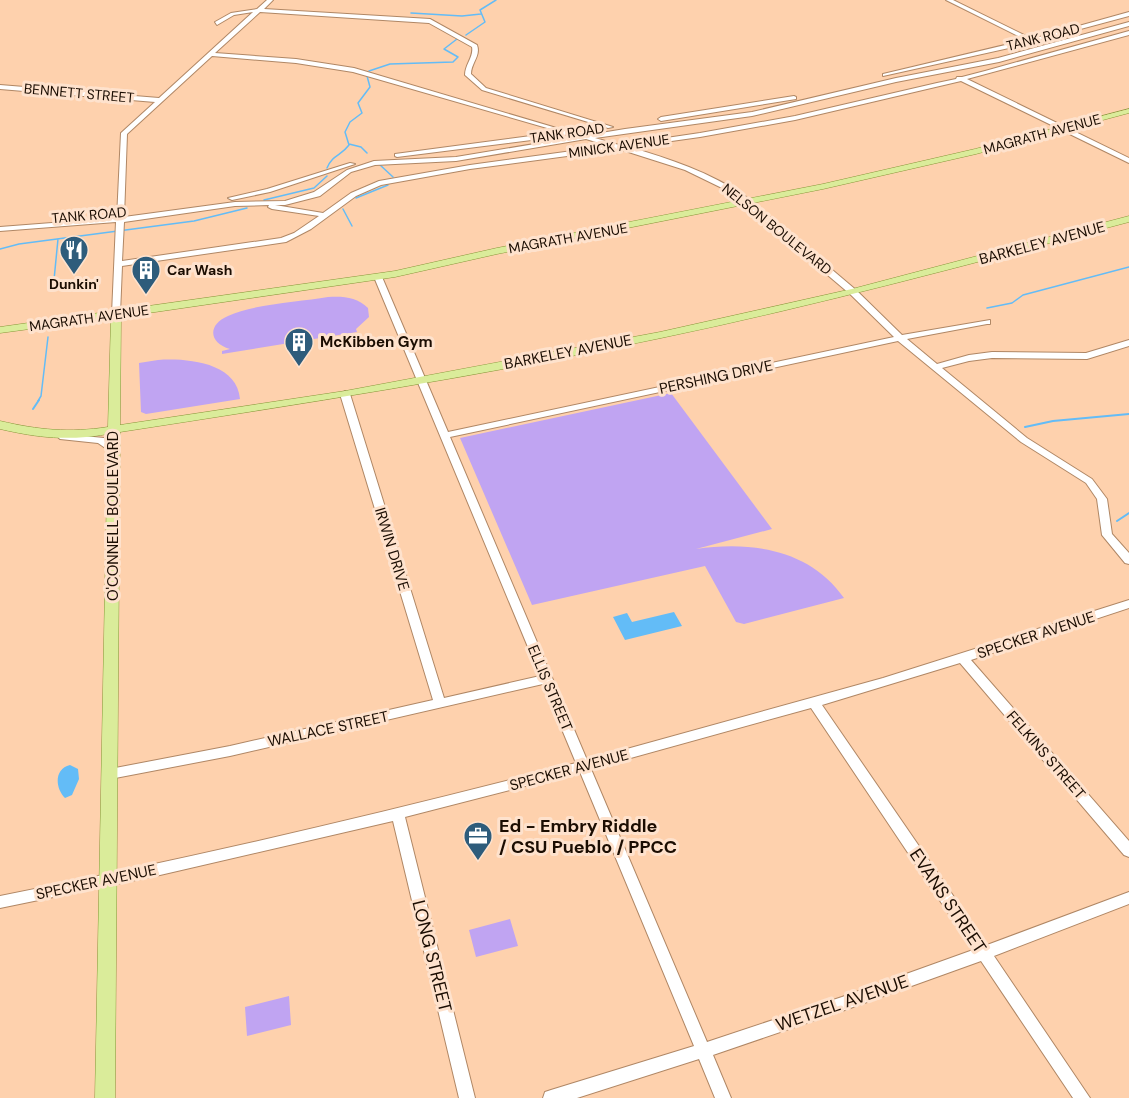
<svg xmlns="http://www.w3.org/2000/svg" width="1129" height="1098" viewBox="0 0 1129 1098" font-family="'DM Sans',sans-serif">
<rect width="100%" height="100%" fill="#fed1ad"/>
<!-- green -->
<path fill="#c0a4f2" d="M328,297C343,296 357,297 368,308L369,317L356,329L357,332L222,354V351L230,349C209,343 207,325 228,316C253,304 300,302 328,297Z
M158,360C186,358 237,362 240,399L146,414L141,412L139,363Z
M671,393L772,529L696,549C751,541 810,549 844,598L744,624L736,622L705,566L532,605L460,438Z
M510,919L518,946L476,957L469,930Z
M289,996L291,1025L247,1036L245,1007Z"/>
<!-- water -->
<path fill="#63bcf7" d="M674,612L682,626L625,640L613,617L627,613L632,622Z
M70,765L78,769L79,779L72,795L65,798C55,788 54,769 70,765Z"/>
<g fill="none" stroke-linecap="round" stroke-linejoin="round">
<!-- stream-far1 -->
<path stroke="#63bcf7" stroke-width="1.5" d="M411,13L462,16L481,14
M466,35L485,22L480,10L496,0
M369,71L390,64L453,62L458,57L444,49L457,39
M349,144L361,147L367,153
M379,164L393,177
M327,168C333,154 341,156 349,145L345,132L350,122L362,113L358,103L370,87L367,76
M356,198L388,185
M264,200L314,188L327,176
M343,209L352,226
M0,249L19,244L194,221L247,208
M53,290L58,239
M987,308L1012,303L1023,295L1129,267
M38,401L41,396L48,337"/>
<!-- stream -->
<path stroke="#63bcf7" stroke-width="2" d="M33,409L39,400
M1025,427L1053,421L1129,414
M1117,521L1129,513"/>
<!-- minor casing -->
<g stroke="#b08765" stroke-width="2">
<path id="minor" d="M267,0H273L264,9L430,19L477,45C481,56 471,63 471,74L486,88L613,127L608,128L482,90L465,75C465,64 474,57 472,47L429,23L260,12L215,53L296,59L354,68L570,132L563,136L397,157L395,156V154L561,132L353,72L296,63L212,56L127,134L124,217L235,202L285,201L314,192L347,170L374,161L456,157L625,129L752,112L896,78L998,58L1129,22V26L999,62L896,82L752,116L595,138L619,145L700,133L795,116L937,83L956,79L957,77H962L985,71L1129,31V35L967,79L1129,158V163L961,81L795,120L700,137L629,147C670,159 709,172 745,196L856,290L902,335L990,320V324H987L907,339L937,364L969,355L992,352L1086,353L1129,340V346L1087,359L992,358L969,361L942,368L1027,438L1092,479L1107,499L1112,534L1129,553V564L1125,563L1102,535L1097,499L1086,483L1021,442L898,341L450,437L587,760L883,678L1129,600V608L971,660L1129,841V857L1124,855L960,663L822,705L987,945L1129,892V904L994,956L1090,1098H1073L981,961L842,1011L713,1055L731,1098H715L699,1059L577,1098H543L545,1092L551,1090L694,1046L580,772L405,817L475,1098H459L393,821L160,875L0,908V896C193,858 385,813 576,763L543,684L230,756L110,779L106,778L104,774L106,770L110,769L230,746L433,700L340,394L345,391L350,394L444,698L540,676L374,277L375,275H381L382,277L448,432L894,337L850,294L739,200L722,188L685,170L619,149L470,169L381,185L356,196L311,229L286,242L122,266L120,314L116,316L112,314L116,222L0,231V227L117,218L121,133L155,102L0,89V85L159,98L253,12L234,15L217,25L215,22L231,13L257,9ZM586,139L609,146L470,165L379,181L351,193L323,213L275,205H285L320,196L351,172L375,165L456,161ZM269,205L268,207L272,209L319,216L294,233L281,238L122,261L124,222L235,206ZM811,708L973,950L842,997L707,1042L591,769Z
M946,0H953L1032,39L1129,12V16L1036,41L1034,44L1031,43L883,76V74L1026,40Z
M794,96L796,97V99L661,121L658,119L661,117Z
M350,163L355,164L270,192L232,200L228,198L267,189Z
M63,434L104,438L119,451L114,454L98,443L60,439L58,437L60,435Z"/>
</g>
<!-- major casing -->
<g stroke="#889639" stroke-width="1">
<path id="major" d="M1129,109V113L976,154L823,189L497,254L395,277L121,317L120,425L345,391L660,332L852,289L1129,216V222C974,263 819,305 661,338C482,376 301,404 120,432L115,1098H95L108,434C68,441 39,438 0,429V421C39,430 69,433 108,427L111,318L0,333V327L395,271L497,248L823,184L975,149Z"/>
</g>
<!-- minor -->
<use href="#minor" fill="#fff" fill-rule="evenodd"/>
<!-- major -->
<use href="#major" fill="#daec9a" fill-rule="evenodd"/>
</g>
<!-- icons -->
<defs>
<g id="restaurant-pin" transform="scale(1.5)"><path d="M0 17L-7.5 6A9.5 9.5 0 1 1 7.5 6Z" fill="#2e5c7b" stroke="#fee2cd"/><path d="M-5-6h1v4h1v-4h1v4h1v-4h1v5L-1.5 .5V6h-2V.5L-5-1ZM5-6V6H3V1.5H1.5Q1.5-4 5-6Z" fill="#fff"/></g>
<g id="building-pin" transform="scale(1.5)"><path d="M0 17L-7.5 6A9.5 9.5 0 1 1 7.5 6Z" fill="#2e5c7b" stroke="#fee2cd"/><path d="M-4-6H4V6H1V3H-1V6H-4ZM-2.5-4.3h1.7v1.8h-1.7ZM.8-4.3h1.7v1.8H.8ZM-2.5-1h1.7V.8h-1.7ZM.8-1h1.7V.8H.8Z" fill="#fff"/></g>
<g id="office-pin" transform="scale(1.5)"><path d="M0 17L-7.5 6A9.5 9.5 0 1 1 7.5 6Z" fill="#2e5c7b" stroke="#fee2cd"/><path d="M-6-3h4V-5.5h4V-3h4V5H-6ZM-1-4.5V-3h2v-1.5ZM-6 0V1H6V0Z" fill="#fff"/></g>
</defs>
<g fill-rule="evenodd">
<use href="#restaurant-pin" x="74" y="250"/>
<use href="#building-pin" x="146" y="270"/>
<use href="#building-pin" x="299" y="342"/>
<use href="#office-pin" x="478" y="836"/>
</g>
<g text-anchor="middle" stroke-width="6" stroke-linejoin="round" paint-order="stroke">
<!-- far-street labels -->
<g font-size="14" fill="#1b0d02" stroke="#fee2cd">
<text transform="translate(1043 37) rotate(-14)" y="5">TANK ROAD</text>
<text transform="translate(79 93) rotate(5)" y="5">BENNETT STREET</text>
<text transform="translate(567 133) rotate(-8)" y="5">TANK ROAD</text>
<text transform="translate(1042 134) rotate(-15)" y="5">MAGRATH AVENUE</text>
<text transform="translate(619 146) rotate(-8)" y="5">MINICK AVENUE</text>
<text transform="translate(89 215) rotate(-5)" y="5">TANK ROAD</text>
<text transform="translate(777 229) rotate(39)" y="5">NELSON BOULEVARD</text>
<text transform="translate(568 238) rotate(-10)" y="5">MAGRATH AVENUE</text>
<text transform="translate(89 318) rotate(-8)" y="5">MAGRATH AVENUE</text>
</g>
<!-- far-poi labels -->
<g font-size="14" font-weight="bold" fill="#1b0d02" stroke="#fee2cd" text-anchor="start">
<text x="167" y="275">Car Wash</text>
<text x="74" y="289" text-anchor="middle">Dunkin'</text>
</g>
<!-- street labels -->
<g font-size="15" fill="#1b0d02" stroke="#fee2cd">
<text transform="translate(1042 243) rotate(-15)" y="5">BARKELEY AVENUE</text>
<text transform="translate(568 352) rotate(-11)" y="5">BARKELEY AVENUE</text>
<text transform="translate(716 377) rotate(-12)" y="5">PERSHING DRIVE</text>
<text transform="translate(113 516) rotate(-90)" y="5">O'CONNELL BOULEVARD</text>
<text transform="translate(392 549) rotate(73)" y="5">IRWIN DRIVE</text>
<text transform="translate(1036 635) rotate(-18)" y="5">SPECKER AVENUE</text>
<text transform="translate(550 688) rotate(67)" y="5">ELLIS STREET</text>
<text transform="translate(328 729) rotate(-12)" y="5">WALLACE STREET</text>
<text transform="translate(1046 755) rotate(49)" y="5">FELKINS STREET</text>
<text transform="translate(569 770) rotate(-15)" y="5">SPECKER AVENUE</text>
<text transform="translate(96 882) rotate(-12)" y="5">SPECKER AVENUE</text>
</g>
<!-- poi labels -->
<g font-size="15" font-weight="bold" fill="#1b0d02" stroke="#fee2cd" text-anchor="start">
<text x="320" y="347">McKibben Gym</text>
</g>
<!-- near-poi labels -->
<g font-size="18" font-weight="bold" fill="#1b0d02" stroke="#fee2cd" text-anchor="start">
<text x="499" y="832">Ed - Embry Riddle<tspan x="499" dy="21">/ CSU Pueblo / PPCC</tspan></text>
</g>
<!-- near-street labels -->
<g font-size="18" fill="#1b0d02" stroke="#fee2cd">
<text transform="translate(948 901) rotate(56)" y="6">EVANS STREET</text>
<text transform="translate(432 956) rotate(76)" y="6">LONG STREET</text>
<text transform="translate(842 1003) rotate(-19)" y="6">WETZEL AVENUE</text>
</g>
</g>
</svg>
